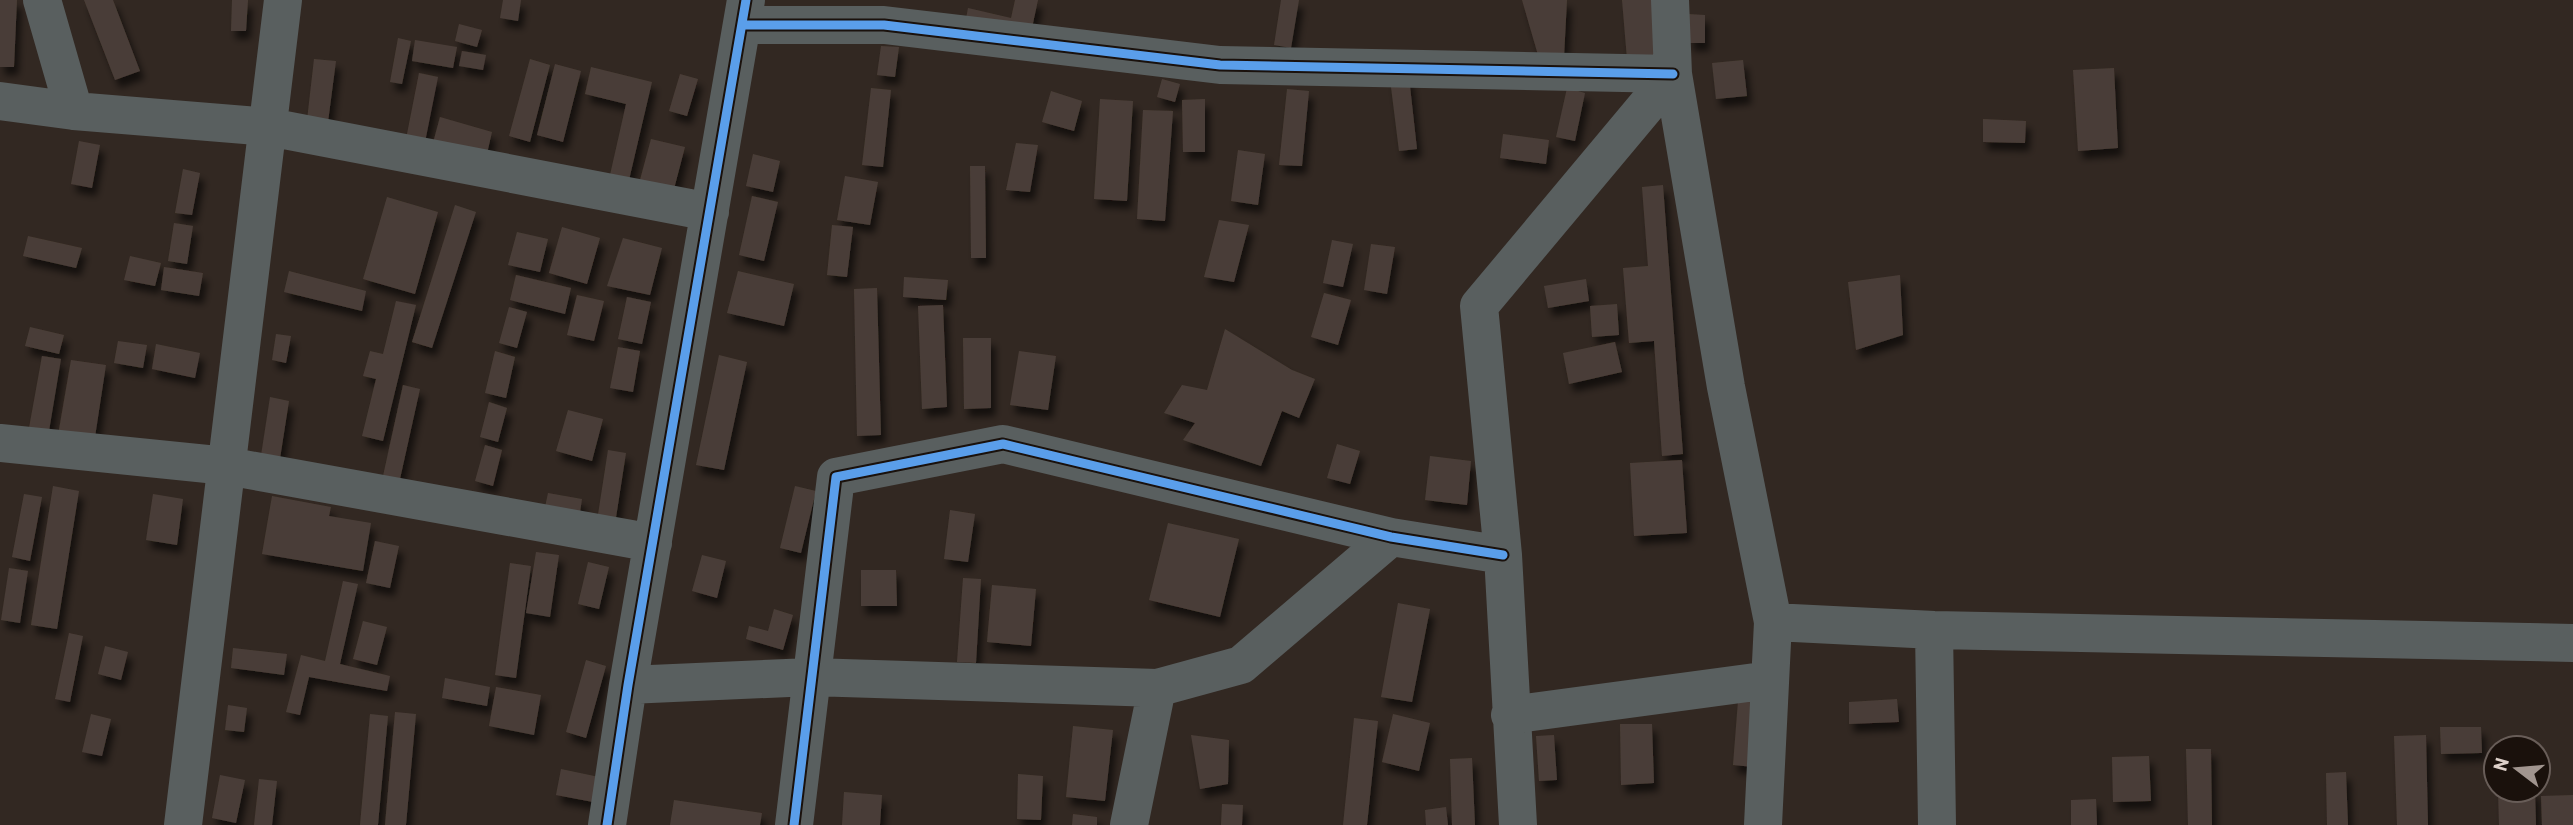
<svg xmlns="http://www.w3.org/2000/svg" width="2573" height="825" viewBox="0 0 2573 825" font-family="Barlow,sans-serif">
<defs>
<filter id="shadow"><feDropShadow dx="4.5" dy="8" stdDeviation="3.5" flood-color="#0009"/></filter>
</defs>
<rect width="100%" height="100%" fill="#322822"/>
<!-- building -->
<path fill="#4a3e37" filter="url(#shadow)" d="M0,0H17L14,67H0Z
M84,0H113L140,71L115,80Z
M232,0H248L246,31H231Z
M503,0H521L518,21L500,18Z
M1015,0H1038L1029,42L964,29L968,8L1011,18Z
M1281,0H1299L1291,48L1274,45Z
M1522,0H1567L1564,57L1538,55Z
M1622,0H1654L1658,56L1627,59Z
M1688,14L1705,15V43H1689Z
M459,24L482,30L477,47L455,41Z
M398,38L411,41L402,84L390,82Z
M415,40L457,47L453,68L412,61Z
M881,46L899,47L895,77L877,75Z
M462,51L486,55L483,70L459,66Z
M314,59L336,61L328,122L307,120Z
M530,59L550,65L530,142L509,136Z
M1743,60L1747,96L1716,99L1712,63Z
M555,64L581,71L563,142L537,135Z
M591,67L652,82L629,180L610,175L626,104L585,94Z
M2114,68L2118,148L2078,151L2073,70Z
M419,73L438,77L425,142L406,139Z
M680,74L698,79L687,116L669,111Z
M1409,77L1417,149L1399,151L1390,79Z
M1162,79L1180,84L1175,102L1157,97Z
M871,88L891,90L883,167L862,165Z
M1567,88L1585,93L1575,141L1556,137Z
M1287,89L1309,91L1302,166L1279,165Z
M1051,91L1082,101L1074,131L1042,122Z
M1100,99L1133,101L1127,201L1094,199Z
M1205,99V152H1183L1182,100Z
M1143,110L1173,111L1165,221L1137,219Z
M440,117L492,132L486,158L433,143Z
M1983,119L2026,121L2025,143L1983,142Z
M1503,134L1549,140L1546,164L1500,158Z
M651,139L685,147L674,189L640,180Z
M79,141L100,145L92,188L71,184Z
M1016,143L1038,145L1030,192L1006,190Z
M1238,150L1265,154L1258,205L1231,201Z
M753,154L780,161L773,192L746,186Z
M970,166H985L986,258H971Z
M183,169L200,173L192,215L175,213Z
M845,176L878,182L870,225L837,220Z
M1663,185L1683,454L1662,456L1654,341L1629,343L1623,268L1648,266L1642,187Z
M752,196L778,202L764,261L739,255Z
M387,197L438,212L415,294L363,279Z
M455,205L476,212L432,348L412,342Z
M1219,220L1249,225L1234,282L1204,277Z
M174,223L193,226L187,264L168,261Z
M832,225L853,227L847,277L827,275Z
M562,227L600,238L587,284L549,273Z
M517,232L548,239L540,272L508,265Z
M28,236L82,248L76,268L23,256Z
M623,238L662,248L650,295L607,286Z
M1332,240L1353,244L1343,287L1323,283Z
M1371,244L1395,247L1387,294L1364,290Z
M130,256L161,263L155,286L124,280Z
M164,267L203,273L199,296L161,290Z
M289,271L366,291L362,311L284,292Z
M738,271L794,284L784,326L727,313Z
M516,275L571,288L565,314L510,300Z
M1900,275L1903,335L1856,350L1848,282Z
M904,277L948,280L946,300L903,297Z
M1586,279L1589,301L1548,308L1544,286Z
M877,288L881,435L857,436L854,289Z
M1324,293L1351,300L1338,345L1311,337Z
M577,295L604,301L594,341L567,335Z
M627,297L651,302L642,344L618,339Z
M396,301L416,305L383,441L362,436L376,379L363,376L370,351L383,354Z
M1617,304L1619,335L1592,337L1590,306Z
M943,305L947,407L922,409L918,306Z
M509,307L527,312L517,348L499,343Z
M30,327L64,335L59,354L25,346Z
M1225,329L1292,370L1315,379L1299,418L1282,411L1261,466L1183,440L1195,423L1164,413L1182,385L1207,390Z
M276,334L291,336L286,363L272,360Z
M963,338H991V408L964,409Z
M118,341L147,345L143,368L114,363Z
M1615,342L1622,372L1569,384L1563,353Z
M156,344L200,353L195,378L152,369Z
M618,347L640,351L633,392L610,388Z
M495,351L515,357L506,398L485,393Z
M1019,351L1056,356L1048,410L1010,405Z
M719,355L747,362L724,470L696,465Z
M42,356L61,359L47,443L27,439Z
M71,360L106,365L93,450L56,447Z
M403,385L420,389L400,479L383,476Z
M270,397L289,401L279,465L260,462Z
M489,402L507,408L498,442L480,437Z
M568,410L603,419L592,461L556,451Z
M1337,444L1360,451L1350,484L1327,478Z
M485,445L502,450L493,486L475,481Z
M608,450L626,453L615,524L597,521Z
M1430,456L1471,461L1467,505L1425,500Z
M1682,460L1687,533L1634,536L1630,463Z
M53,486L79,491L57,629L31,625Z
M795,486L816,491L801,553L780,548Z
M548,493L582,499L579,519L544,512Z
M24,494L42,497L30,561L12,557Z
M153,494L183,499L177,545L146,540Z
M272,496L331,507L329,516L371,523L363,571L262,554Z
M950,510L975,514L968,562L944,559Z
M1168,523L1239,539L1220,617L1149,600Z
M375,541L399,546L390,588L366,583Z
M536,552L559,555L550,617L526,613Z
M702,555L726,561L717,598L692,591Z
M588,562L609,567L599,609L578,604Z
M510,563L531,566L516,678L495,675Z
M9,568L28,571L20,623L1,620Z
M861,570H896L897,606H861Z
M963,578L981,579L976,663L957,662Z
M343,581L358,584L340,664L390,676L387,691L309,677L300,715L286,712L301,655L325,661Z
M992,585L1036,589L1031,646L987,642Z
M1398,603L1430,609L1412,702L1381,697Z
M774,609L793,615L783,650L746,639L749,626L768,631Z
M363,621L387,627L377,665L353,659Z
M69,633L83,636L70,702L55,699Z
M105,646L128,652L121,680L98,674Z
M233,648L287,654L284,675L231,668Z
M586,660L606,666L586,738L566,732Z
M445,678L490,687L487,706L442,698Z
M496,687L541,695L534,735L489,726Z
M1897,699L1899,722L1849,724V702Z
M1738,701L1759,703L1754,767L1733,765Z
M228,705L247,708L244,732L225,730Z
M395,712L416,714L406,825H385Z
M91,714L111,719L102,756L82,752Z
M370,714L388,716L378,825H360Z
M1393,714L1430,723L1419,771L1382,762Z
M1354,718L1378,721L1367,825H1343Z
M1620,724H1652L1654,783L1621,785Z
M1073,726L1113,730L1105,801L1066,797Z
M2440,727H2481L2482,753L2441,754Z
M1191,735L1229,740L1228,784L1200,789Z
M1554,735L1557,780L1539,781L1536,736Z
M2426,735L2428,825H2397L2394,736Z
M2186,749H2211L2212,825H2188Z
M2149,756L2151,801L2113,802L2112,757Z
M1472,758L1475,825H1452L1450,759Z
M561,769L599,777L593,802L556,795Z
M2346,772L2348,825H2327L2326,773Z
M1018,774L1043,776L1041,820L1017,819Z
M220,775L245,780L236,823L212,818Z
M259,779L277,781L272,825H254Z
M2498,790H2535L2536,825H2499Z
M844,792L882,795L880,825H842Z
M2573,795V825H2542L2541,796Z
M2096,799L2097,825H2071V800Z
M674,800L762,813L760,825H670Z
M1222,804L1243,805L1242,825H1221Z
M1446,807L1448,825H1426L1425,810Z
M1073,814L1097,817V825H1072Z"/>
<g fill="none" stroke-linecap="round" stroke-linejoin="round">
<!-- street -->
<path stroke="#595f5f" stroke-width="38" d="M42,0L74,111
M1670,0L1673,74L1726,387L1773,622L1763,825
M742,25H884L1220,65L1673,74
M0,101L74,111L269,127L710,212
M0,443L227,466L653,543
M1773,622L1934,630L2573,643
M1934,630L1937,825
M628,685L811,677L1157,688L1241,665L1391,537
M1510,715L1770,680
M183,825L283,0
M607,825L628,685L746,0
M794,825L836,477L1003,444L1391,537L1503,555
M1129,825L1157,688
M1518,825L1503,555L1479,306L1673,74"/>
<!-- cycleway casing -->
<g stroke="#1a110c" stroke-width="13">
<path id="cycleway" d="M742,25H884L1220,65L1673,74
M607,825L628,685L746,0
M794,825L836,477L1003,444L1391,537L1503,555"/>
</g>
<!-- cycleway -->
<use href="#cycleway" stroke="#5a9eea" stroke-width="9"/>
</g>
<!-- north arrow -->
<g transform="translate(2517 769) rotate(286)"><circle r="33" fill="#1a110c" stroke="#685d58" stroke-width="2"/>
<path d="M0-5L12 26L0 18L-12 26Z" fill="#a1958f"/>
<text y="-10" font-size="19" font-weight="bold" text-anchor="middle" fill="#ddd0c9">N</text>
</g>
</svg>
